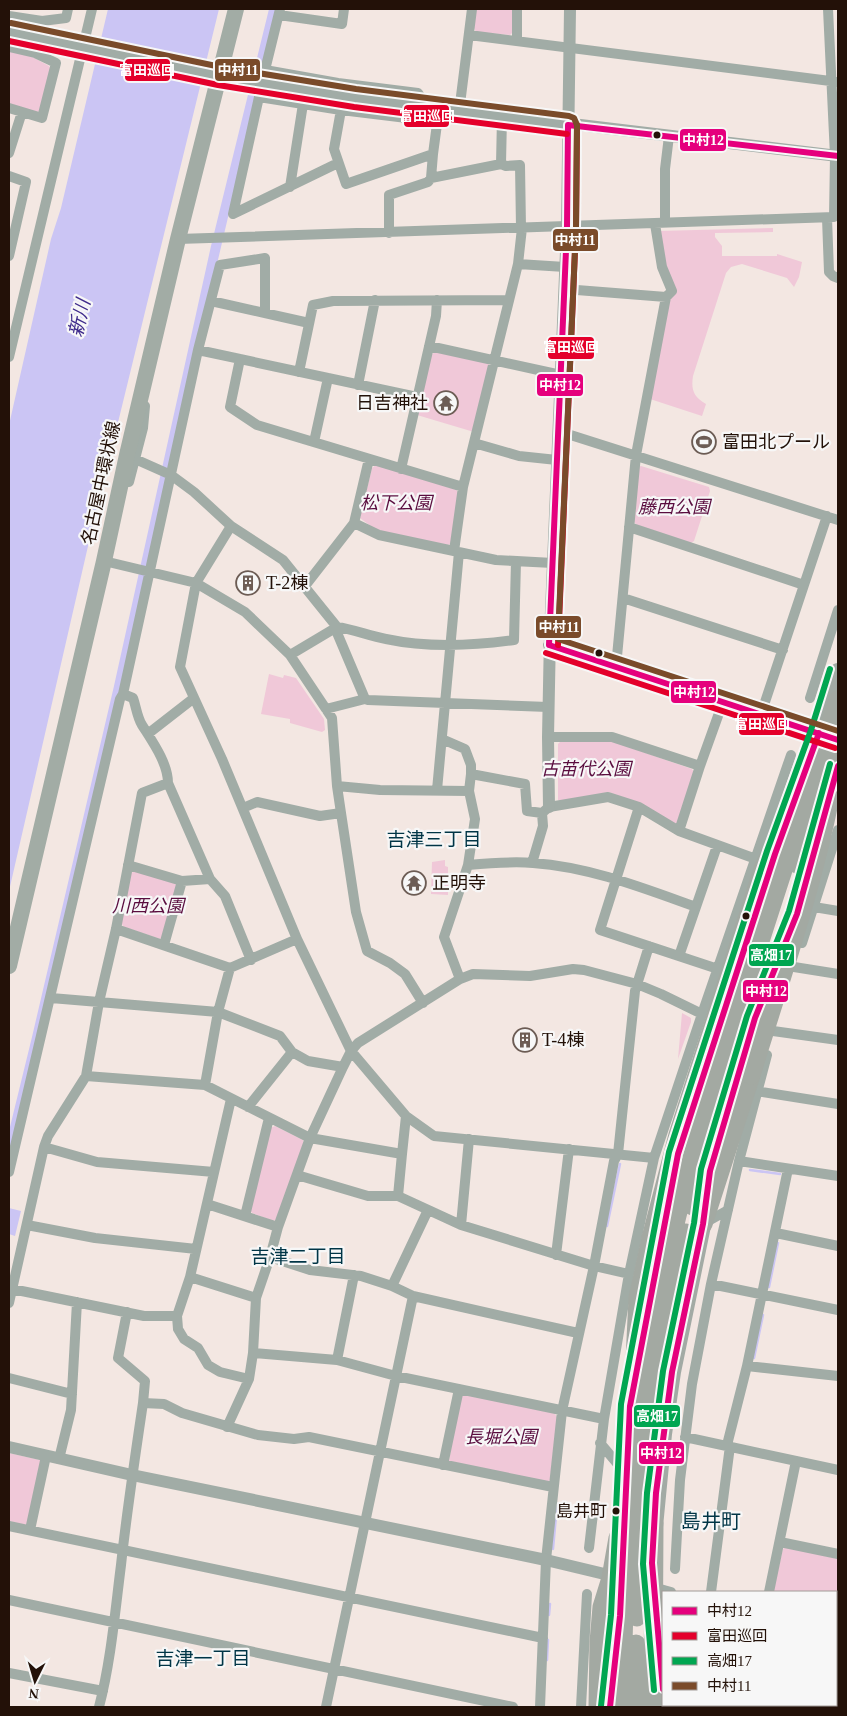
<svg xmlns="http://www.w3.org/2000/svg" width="847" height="1716" viewBox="0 0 847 1716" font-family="'Times New Roman','Noto Sans JP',serif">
<rect width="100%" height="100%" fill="#f3e7e2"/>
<!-- green -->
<path fill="#f0c8d8" d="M476,9H513L512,33L510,35L476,32L474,28Z
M9,50L25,53L49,66L51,70L40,111L37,112L9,105Z
M773,228V232L715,233V237L722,246V256H777V254L802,262L799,277L794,287L787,278L742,264L731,267L726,273L693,376C691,389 693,397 706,404L702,416L650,399L669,299L658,231Z
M435,352L488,363L490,367L474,432L417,415L431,355Z
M376,465L456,489L458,493L452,543L448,545L376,530L360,518L372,468Z
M641,466L709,487L710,491L694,541L691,543L637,525L634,522L638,467Z
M269,674L283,678L284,675L296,678L324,719L325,730L322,732L290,723V719L261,714Z
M611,741L692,769L695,774L678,823L675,824L609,792L561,802L558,800V744L560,742Z
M445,860V866L448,867V895L431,894L432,862Z
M135,871L176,883L177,887L163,937L160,939L124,927L121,923L131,873Z
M682,1013L691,1018V1022L678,1059Z
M275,1126L303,1140L304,1144L277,1219L273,1221L252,1213L250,1210L270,1128Z
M464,1394L554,1413L557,1417L550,1480L547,1482L449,1461L460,1396Z
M9,1453L40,1460L42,1465L29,1523L25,1525L9,1521Z
M786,1547L838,1559V1621L836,1620V1592H773L783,1549Z"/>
<!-- water -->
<path fill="#cbc5f4" d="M108,9H219L91,533L9,891V425L51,239L61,208Z
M269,9H277L197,349L121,688L9,1162V1131L32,1037L114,686L211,246Z
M9,1208L21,1211L15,1236L9,1234Z"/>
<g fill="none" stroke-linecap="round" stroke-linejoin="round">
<!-- stream -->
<path stroke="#cbc5f4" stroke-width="2.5" d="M750,1170L780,1174
M607,1226L620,1164
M769,1287L778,1243
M754,1358L763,1315
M553,1549L557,1505
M549,1615L550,1604
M547,1660L548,1640"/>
<!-- minor-tunnel -->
<path stroke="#d4c7c1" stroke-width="10" stroke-dasharray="10 5" stroke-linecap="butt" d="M36,48L41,26"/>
<!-- minor -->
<path stroke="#a1aca6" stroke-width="10" d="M279,15L342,24L344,9
M9,16L42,21L66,18L68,9
M469,35L838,82
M517,41V9
M9,47L35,53L56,63L42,118L9,108
M341,110L334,149L346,184L433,154L439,109
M459,112L472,9
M9,153L22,112
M433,154L431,178L501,164L502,117
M501,164L506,166L520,165L521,228
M9,176L26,182L9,256
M290,187L303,104
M233,214L259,97L341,110L415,119L428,108L418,93L338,83L265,70L280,9
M233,214L338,163
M827,218L829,272L833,276L838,278
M665,223V169L669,136
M655,224L662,267L672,291L666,297
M389,233V195L428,182L431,178
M178,239L834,217L835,156L828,9
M518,264L522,228
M564,289L666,297L636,455L616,667
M211,301L309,323
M429,346L561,375
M198,350L417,397
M9,357L92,9
M240,359L230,407L257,425L463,487
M299,372L313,305L333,301L509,300
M358,385L375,300
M558,431L838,520
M314,442L328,378
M474,443L519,456L557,460
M135,459L171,475L194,492L231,526L283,560L337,627
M369,459L354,523L379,535L496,560L553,563
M401,469L436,316L437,300
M129,482L143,428L145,406
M231,526L196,583L180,667L222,759L297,939L351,1051L406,1116L434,1136L654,1158
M629,527L804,585
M454,551L463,487L518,264L565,267
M104,561L196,583L245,612L290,655L332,718L337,786L341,813L356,912L367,951L390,963L405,974L423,1003
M305,586L354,523
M623,598L783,650
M290,655L337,627C353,629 369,636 386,639C428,648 471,646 514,640L516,561
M810,698L838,610
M365,699L368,700L548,707
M326,709L365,699L335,628
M761,714L827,516
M149,733L194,698
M548,737H612L700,766
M442,739L465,749L471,765V774
M337,786L380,790L469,791L471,774L525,784L527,811L542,813L549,807L608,797L639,807L679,831L756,859
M437,790L459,552
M639,807L600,930L718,969
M243,808L257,802L320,816L341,813
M679,831L700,766L723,702
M532,863L543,826L542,813
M128,865L182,881L210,879
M468,865L475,819L469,791
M814,907L838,911
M116,929L230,968L297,939
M802,943L838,830
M164,945L182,881
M679,956L717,846
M251,960L225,896L210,879L168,783C168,763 152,741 142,725C137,717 136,706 133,698L123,694L198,350L220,265L265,258V313
M794,967L838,974
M460,979L444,937L468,865C490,863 512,861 533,863C590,867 643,888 696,907
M51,998L218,1012L280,1036L292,1052L308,1061L343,1067
M773,1031L838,1040
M86,1076L205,1085L310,1138L402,1154L398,1196
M205,1085L218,1012L230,968
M756,1091L838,1104
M231,1099L190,1277L177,1316L178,1329L184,1339L198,1348L208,1365L220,1372L249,1379
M248,1107L292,1052
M44,1147L97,1162L214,1172
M402,1154L406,1116
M739,1161L838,1176
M9,1172C47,1015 82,857 120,699L123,694
M297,1175L368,1196H398L461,1225L594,1266L629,1274
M207,1204L278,1227
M245,1216L269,1118
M703,1224L728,1210
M27,1225L95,1238L196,1249
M461,1225L469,1139
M776,1233L838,1246
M556,1255L569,1149
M270,1257L310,1270L361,1276L392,1286L413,1296L578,1333
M190,1277L256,1298
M711,1284L838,1310
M392,1286L428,1210
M12,1289L144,1316H177
M9,1303L44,1147L48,1136L86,1076L99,1002L116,929L142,793L168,783
M127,1312L118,1358L145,1381L143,1403
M253,1353L337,1360L396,1376L604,1419
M337,1360L354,1275
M747,1366L838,1376
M9,1378L72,1394
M227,1427L249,1379L253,1353L256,1298L270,1257L278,1227L310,1138L343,1067L351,1051L358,1043L460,979L473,974L530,976L573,969L584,970L637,984L661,994L702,1014
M685,1437L838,1470
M600,1443L627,1475
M727,1445L747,1366L788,1169
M59,1459L71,1410L77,1302
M443,1465L459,1389
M9,1526L543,1638
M30,1530L46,1456
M780,1542L838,1554
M589,1548L604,1419L629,1274L654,1158L702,1014L791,755
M675,1569L680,1480L692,1384L711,1284L739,1161L767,1055
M653,1587L671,1592
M711,1592L730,1446
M769,1592L796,1461
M9,1600L513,1707
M836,1628H838
M9,1673L103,1691
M836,1694L838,1695
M678,1705V1707
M99,1707C111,1661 115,1612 121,1565C127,1510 135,1457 143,1403L164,1404L182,1413L258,1435L294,1439L309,1437L553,1487
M326,1707L413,1296
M540,1707L546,1560L562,1411L594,1266L614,1161L618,1154L635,991L649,946
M581,1707L587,1594"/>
<!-- tertiary -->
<path stroke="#a1aca6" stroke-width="12" d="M9,32L205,74L355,98L838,156
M549,645L832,738
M549,807L548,737L550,635L567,227L570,9
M9,1447L132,1475L546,1560L617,1577"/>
<!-- primary -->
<path stroke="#a2aca5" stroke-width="16" d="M9,966L104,561L127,455L178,239L236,9"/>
<!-- trunk -->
<path stroke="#a2aaa4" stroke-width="18" d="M824,716L838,672
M790,815L808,765
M711,1167L755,1018L780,957
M650,1297L671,1190
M628,1448L630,1406L637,1367
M653,1537L663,1434L672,1372L705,1211
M660,1658L663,1689
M665,1705V1707
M610,1707L617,1653"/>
<!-- motorway -->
<path stroke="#a3a9a2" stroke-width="19" d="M703,1224L751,1075
M634,1381L638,1298L651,1238"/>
<!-- motorway-bridge -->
<path stroke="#a3a9a2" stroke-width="19" d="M797,864L838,742
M751,1075C779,983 811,893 830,798
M693,1206L709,1146
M651,1238L678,1135L763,869L794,803
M637,1617C638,1557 645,1498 652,1439C661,1370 670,1301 686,1233
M598,1707L599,1642L602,1607L611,1578L618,1538
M623,1707C621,1569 633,1430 659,1294C672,1232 688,1171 705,1111L838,700
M636,1707V1644
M653,1707L654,1523"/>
<!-- bus-1 casing -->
<g stroke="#f7f7f7" stroke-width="10">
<path id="bus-1" d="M568,125L838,156
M549,645L567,227L568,125
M549,645L838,740
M663,1689L652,1563L656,1493L672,1372L703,1224L710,1171L755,1018L797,914L838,766
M610,1707L620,1616L630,1406L678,1154L775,854L819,733"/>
</g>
<!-- bus-2 casing -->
<g stroke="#f7f7f7" stroke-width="10">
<path id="bus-2" d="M9,41L218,85L354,107L567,134
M558,645L576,227L577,125
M546,653L835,748"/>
</g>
<!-- bus-3 casing -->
<g stroke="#f7f7f7" stroke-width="10">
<path id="bus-3" d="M654,1690L643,1564L647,1493L663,1371L694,1223L701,1169L747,1016L789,911L830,764
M601,1706L611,1615L621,1404L669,1152L767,851L811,730L830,669"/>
</g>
<!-- bus-4 casing -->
<g stroke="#f7f7f7" stroke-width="10">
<path id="bus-4" d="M11,23L221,67L356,89L569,116L574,118L577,125L576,227L558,639L838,731"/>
</g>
<!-- bus-1 -->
<use href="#bus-1" stroke="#e5007d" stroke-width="6"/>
<!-- bus-2 -->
<use href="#bus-2" stroke="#e4002b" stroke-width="6"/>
<!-- bus-3 -->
<use href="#bus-3" stroke="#00a651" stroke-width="6"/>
<!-- bus-4 -->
<use href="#bus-4" stroke="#7a4b2a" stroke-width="6"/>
</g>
<!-- icons -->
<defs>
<g id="temple-ring" transform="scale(1.25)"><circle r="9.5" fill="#f7f7f7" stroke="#6c5c54" stroke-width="1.5"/><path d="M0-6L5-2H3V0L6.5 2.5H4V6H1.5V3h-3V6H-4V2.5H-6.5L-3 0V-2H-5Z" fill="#6c5c54"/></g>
<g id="stadium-ring" transform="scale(1.25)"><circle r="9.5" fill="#f7f7f7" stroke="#6c5c54" stroke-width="1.5"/><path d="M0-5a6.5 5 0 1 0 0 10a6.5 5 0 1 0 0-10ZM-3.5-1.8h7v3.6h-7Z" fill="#6c5c54"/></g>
<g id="building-ring" transform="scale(1.25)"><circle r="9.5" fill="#f7f7f7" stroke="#6c5c54" stroke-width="1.5"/><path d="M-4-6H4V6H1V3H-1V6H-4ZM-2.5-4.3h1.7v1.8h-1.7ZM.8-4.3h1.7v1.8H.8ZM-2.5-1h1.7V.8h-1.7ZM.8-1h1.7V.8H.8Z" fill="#6c5c54"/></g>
</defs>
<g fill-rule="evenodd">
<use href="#temple-ring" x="446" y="403"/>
<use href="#stadium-ring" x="704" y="442"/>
<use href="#building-ring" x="248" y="583"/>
<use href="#temple-ring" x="414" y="883"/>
<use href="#building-ring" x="525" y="1040"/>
</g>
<!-- markers -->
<g fill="#231108" stroke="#f7f7f7" stroke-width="2">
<circle cx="657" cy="135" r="4.5"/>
<circle cx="599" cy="653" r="4.5"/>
<circle cx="746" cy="916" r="4.5"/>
<circle cx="616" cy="1511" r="4.5"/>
</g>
<g text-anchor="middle" stroke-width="4.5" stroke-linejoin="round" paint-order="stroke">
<!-- bus labels -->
<g font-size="17" fill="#231108" stroke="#f7f7f7" text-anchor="end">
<text x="607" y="1517">島井町</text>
</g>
<!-- poi labels -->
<g font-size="18" fill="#231108" stroke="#f7f7f7" text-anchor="start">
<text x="428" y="409" text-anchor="end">日吉神社</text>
<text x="722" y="448">富田北プール</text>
<text x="266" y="589">T-2棟</text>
<text x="432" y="889">正明寺</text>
<text x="542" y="1046">T-4棟</text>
</g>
<!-- street labels -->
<g font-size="18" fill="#231108" stroke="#f7f7f7">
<text transform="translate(101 483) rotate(-78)" y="6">名古屋中環状線</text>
</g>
<!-- park labels -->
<g font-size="18" font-style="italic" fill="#5a0d3f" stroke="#f7f7f7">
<text x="396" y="509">松下公園</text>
<text x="674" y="513">藤西公園</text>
<text x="586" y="775">古苗代公園</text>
<text x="148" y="912">川西公園</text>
<text x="501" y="1443">長堀公園</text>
</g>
<!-- water labels -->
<g font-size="19" font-style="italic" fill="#402c8c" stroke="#f7f7f7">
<text transform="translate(79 318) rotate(-77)" y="7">新川</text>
</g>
<!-- neighbourhood labels -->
<g font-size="19" fill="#003546" stroke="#f7f7f7">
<text x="434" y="846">吉津三丁目</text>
<text x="298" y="1263">吉津二丁目</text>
<text x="203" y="1665">吉津一丁目</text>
</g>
<!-- quarter labels -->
<g font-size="20" fill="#003546" stroke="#f7f7f7">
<text x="711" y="1528">島井町</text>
</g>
</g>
<g stroke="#f7f7f7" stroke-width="2">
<rect x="214" y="58" width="47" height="24" rx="5" fill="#7a4b2a"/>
<rect x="124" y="58" width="47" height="24" rx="5" fill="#e4002b"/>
<rect x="403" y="104" width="47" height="24" rx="5" fill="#e4002b"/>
<rect x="679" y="128" width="48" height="24" rx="5" fill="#e5007d"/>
<rect x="552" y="228" width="47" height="24" rx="5" fill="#7a4b2a"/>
<rect x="547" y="336" width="48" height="24" rx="5" fill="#e4002b"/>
<rect x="536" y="373" width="48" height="24" rx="5" fill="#e5007d"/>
<rect x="535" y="615" width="47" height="24" rx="5" fill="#7a4b2a"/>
<rect x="670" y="680" width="47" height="24" rx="5" fill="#e5007d"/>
<rect x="738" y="712" width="47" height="24" rx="5" fill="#e4002b"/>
<rect x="748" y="943" width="47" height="24" rx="5" fill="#00a651"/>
<rect x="742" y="979" width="47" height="24" rx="5" fill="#e5007d"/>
<rect x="633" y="1404" width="48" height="24" rx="5" fill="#00a651"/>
<rect x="638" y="1441" width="47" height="24" rx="5" fill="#e5007d"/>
</g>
<g font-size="14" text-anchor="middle" font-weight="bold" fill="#fff">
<text x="238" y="75">中村11</text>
<text x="147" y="75">富田巡回</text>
<text x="427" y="121">富田巡回</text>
<text x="703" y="145">中村12</text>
<text x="575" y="245">中村11</text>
<text x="571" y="352">富田巡回</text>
<text x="560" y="390">中村12</text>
<text x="559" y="632">中村11</text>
<text x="694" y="697">中村12</text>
<text x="762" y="729">富田巡回</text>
<text x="771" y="960">高畑17</text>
<text x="766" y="996">中村12</text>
<text x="657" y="1421">高畑17</text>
<text x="661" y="1458">中村12</text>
</g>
<!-- border -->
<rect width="847" height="1716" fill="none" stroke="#231108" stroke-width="20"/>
<!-- legend -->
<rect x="662" y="1591" width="175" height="115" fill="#f7f7f7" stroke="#a29b97"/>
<rect x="672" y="1607" width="25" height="8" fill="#e5007d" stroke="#a29b97"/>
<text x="707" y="1616" font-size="15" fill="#231108">中村12</text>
<rect x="672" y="1632" width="25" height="8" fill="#e4002b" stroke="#a29b97"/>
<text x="707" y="1641" font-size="15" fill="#231108">富田巡回</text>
<rect x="672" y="1657" width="25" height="8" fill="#00a651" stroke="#a29b97"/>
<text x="707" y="1666" font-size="15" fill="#231108">高畑17</text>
<rect x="672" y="1682" width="25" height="8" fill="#7a4b2a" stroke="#a29b97"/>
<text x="707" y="1691" font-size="15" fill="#231108">中村11</text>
<!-- north arrow -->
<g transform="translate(35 1681) rotate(185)" stroke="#f7f7f7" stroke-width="4" paint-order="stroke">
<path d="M0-4L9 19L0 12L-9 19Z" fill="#231108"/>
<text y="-8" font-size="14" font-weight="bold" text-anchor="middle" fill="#231108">N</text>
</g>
</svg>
